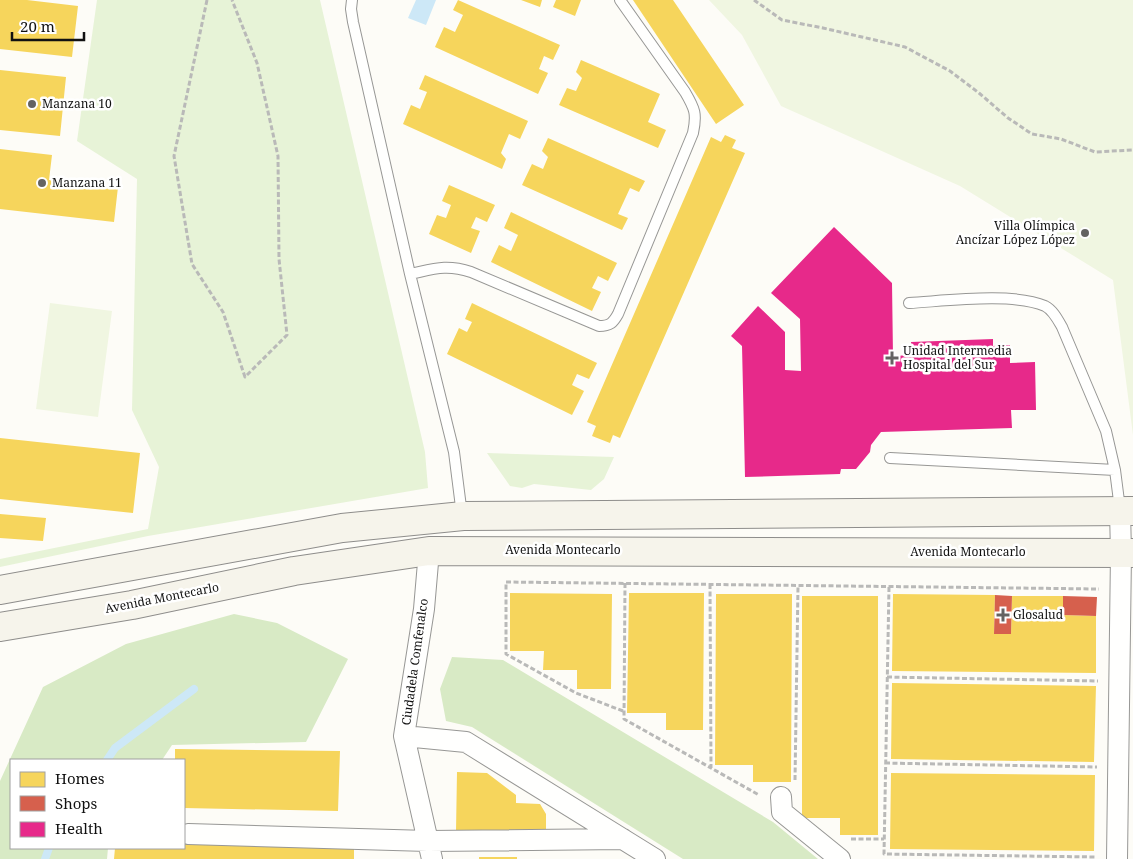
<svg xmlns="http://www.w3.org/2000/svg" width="1133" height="859" viewBox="0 0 1133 859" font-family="'Noto Serif',serif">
<rect width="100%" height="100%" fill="#fdfcf7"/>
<!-- green -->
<path fill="#e7f3d7" d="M97,0H320L425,452L428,488L148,536L0,567V559L148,529L159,467L132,410L137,179L77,141Z
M487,453L614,457L604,479L591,490L534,484L522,488L510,486Z"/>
<!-- forest -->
<path fill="#d8eac5" d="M234,614L277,623L348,659L306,742L172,745L162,760H11V848H108L107,859H0V781L43,687L126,644Z
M452,657L503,660L773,822L818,859H683L472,727L446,721L440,689Z"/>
<!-- pitch -->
<path fill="#f0f6e1" d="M709,0H1133V435L1113,280L960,186L781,106L742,35Z
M50,303L112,311L98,417L36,409Z"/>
<!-- water -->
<path fill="#cde8f7" d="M416,0H436L426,25L408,18Z"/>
<!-- homes -->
<path fill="#f6d55c" d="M0,0H27L78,6L72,57L0,49Z
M458,0L560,45L553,60L544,56L539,69L548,73L538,94L435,47L444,27L455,32L463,15L453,10Z
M521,0H542L540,7Z
M556,0H581L575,16L553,7Z
M633,0H673L744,105L716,124Z
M581,60L660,94L648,122L666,130L658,148L559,105L567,88L576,91L582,78L576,72Z
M0,70L66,77L60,136L0,130Z
M425,75L528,121L520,139L509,134L501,153L506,159L502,169L403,124L411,105L420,109L427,92L419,89Z
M725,135L736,140L732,148L745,153L620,438L613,435L610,443L592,436L596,426L587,422L711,137L721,142Z
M548,138L645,181L639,192L630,188L618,214L628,218L622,230L522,185L532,164L543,169L548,157L542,151Z
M0,149L52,155L49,180L118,187L114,222L0,209Z
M449,185L495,205L487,222L476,217L471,228L480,231L471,253L429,234L437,215L446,218L451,205L442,201Z
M511,212L617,263L608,281L598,276L592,288L601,292L592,311L491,262L499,245L511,251L518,235L504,228Z
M472,303L597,363L589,379L577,374L572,385L584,391L572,415L447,354L459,328L467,332L472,322L465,319Z
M0,438L140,453L133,513L0,499Z
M0,514L46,518L43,541L0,538Z
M510,593L612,594L611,689H577V670H543L544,651H510Z
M629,593H704L703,730H666V713H627Z
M716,594H792L791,782H753V765H715Z
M893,594L995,595L994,634H1011L1012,596H1063V615L1096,616V673L892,671Z
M802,596H878V835H840V818H802Z
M892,683L1096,686L1094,762L891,759Z
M175,749L340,751L338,811L184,808V760H175Z
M457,772L487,773L516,795V803L540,804L546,814V833L456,831Z
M891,773L1095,775L1094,851L890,849Z
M184,838L354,840V859H114L115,848H184Z
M479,857H517V859H479Z"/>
<!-- shops -->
<path fill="#d6604d" d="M995,595L1012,596L1011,634H994Z
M1063,596L1097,597L1096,616L1063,615Z"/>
<!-- health -->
<path fill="#e7298a" d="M834,227L892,283L893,356L912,355L911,342L993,339V346L1010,345V363L1035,362L1036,410H1011L1012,428L881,432L871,445L870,452L856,469H841L840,474L745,477L742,346L731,336L758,306L785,332V370L801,371L800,319L771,293Z"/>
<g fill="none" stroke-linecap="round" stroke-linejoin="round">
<!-- stream -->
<path stroke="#cde8f7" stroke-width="8" d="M107,760L115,748L194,689
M45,859L49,848"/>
<!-- lane casing -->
<g stroke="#979795" stroke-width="12">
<path id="lane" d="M352,0L351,9L353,22L410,274L454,452L462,515
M410,274C434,269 446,264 471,272L599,326C610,326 613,323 618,314L693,133C697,114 695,109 685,92L620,0
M909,303C945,301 1013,292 1045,306C1053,310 1058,320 1062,327L1106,431L1115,470L1120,509
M890,458L1115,470"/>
</g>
<!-- street casing -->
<g stroke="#979795" stroke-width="22">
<path id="street" d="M429,551L424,609L404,736L432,859
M404,736L466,742L655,859
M781,797L782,812L840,859
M188,834L428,841L623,839
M1117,859L1121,553L1120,511"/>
</g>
<!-- secondary casing -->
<g stroke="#8e8d8b" stroke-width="30">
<path id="secondary" d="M0,590L342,528L463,516L1133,511
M0,627L132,605L294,571L429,551L1133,553"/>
</g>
<!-- path -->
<path stroke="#b9b9b8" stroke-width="3" stroke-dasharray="5 2.5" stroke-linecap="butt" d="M207,0L174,156L192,264L223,312L245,377L287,335L279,259L278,156L257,63L232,0
M754,0L782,20L823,28L905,47L950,71L979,93L1008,118L1032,134L1061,139L1095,152L1133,150
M625,583L624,719L711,768
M710,584L711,768L759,795
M889,587L884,854L1096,857
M887,677L1098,681
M623,711L576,693L506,654V582L1099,589
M885,763L1097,767
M795,780L798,586
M851,839H884"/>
<!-- lane -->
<use href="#lane" stroke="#fffffe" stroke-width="10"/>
<!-- street -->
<use href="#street" stroke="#fffffe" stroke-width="20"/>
<!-- secondary -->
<use href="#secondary" stroke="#f6f4eb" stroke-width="28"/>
</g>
<!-- markers -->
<g fill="#646362" stroke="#fff" stroke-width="2">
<circle cx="32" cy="104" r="5"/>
<circle cx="42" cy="183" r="5"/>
<circle cx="1085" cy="233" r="5"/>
<path d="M889.5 350.5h5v5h5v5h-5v5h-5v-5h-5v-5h5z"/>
<path d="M1000.5 607.5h5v5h5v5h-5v5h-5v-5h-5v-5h5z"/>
</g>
<g text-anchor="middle" stroke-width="5" stroke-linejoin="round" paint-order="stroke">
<!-- poi labels -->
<g font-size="12" fill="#111" stroke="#fff" text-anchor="start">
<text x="42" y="108">Manzana 10</text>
<text x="52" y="187">Manzana 11</text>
<text x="1075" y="230" text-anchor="end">Villa Olímpica<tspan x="1075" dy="14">Ancízar López López</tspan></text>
<text x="903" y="355">Unidad Intermedia<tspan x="903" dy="14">Hospital del Sur</tspan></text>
<text x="1013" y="619">Glosalud</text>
</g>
<!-- street labels -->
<g font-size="12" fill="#111" stroke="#fff">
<text x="563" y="554">Avenida Montecarlo</text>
<text x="968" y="556">Avenida Montecarlo</text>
<text transform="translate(162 598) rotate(-11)" y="4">Avenida Montecarlo</text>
<text transform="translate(415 662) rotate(-82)" y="4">Ciudadela Comfenalco</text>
</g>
</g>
<!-- legend -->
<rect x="10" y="759" width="175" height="90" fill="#ffffff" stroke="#a0a0a0"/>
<rect x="20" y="772" width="25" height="15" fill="#f6d55c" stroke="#a0a0a0"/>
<text x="55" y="784" font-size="15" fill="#111111">Homes</text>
<rect x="20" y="796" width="25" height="15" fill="#d6604d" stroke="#a0a0a0"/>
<text x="55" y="809" font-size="15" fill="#111111">Shops</text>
<rect x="20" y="822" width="25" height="15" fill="#e7298a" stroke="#a0a0a0"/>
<text x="55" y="834" font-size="15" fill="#111111">Health</text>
<!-- scale -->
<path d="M12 32v8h72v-8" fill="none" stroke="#111111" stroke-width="2.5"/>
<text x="20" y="32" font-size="15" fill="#111111" stroke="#ffffff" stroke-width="4" paint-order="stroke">20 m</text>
</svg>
